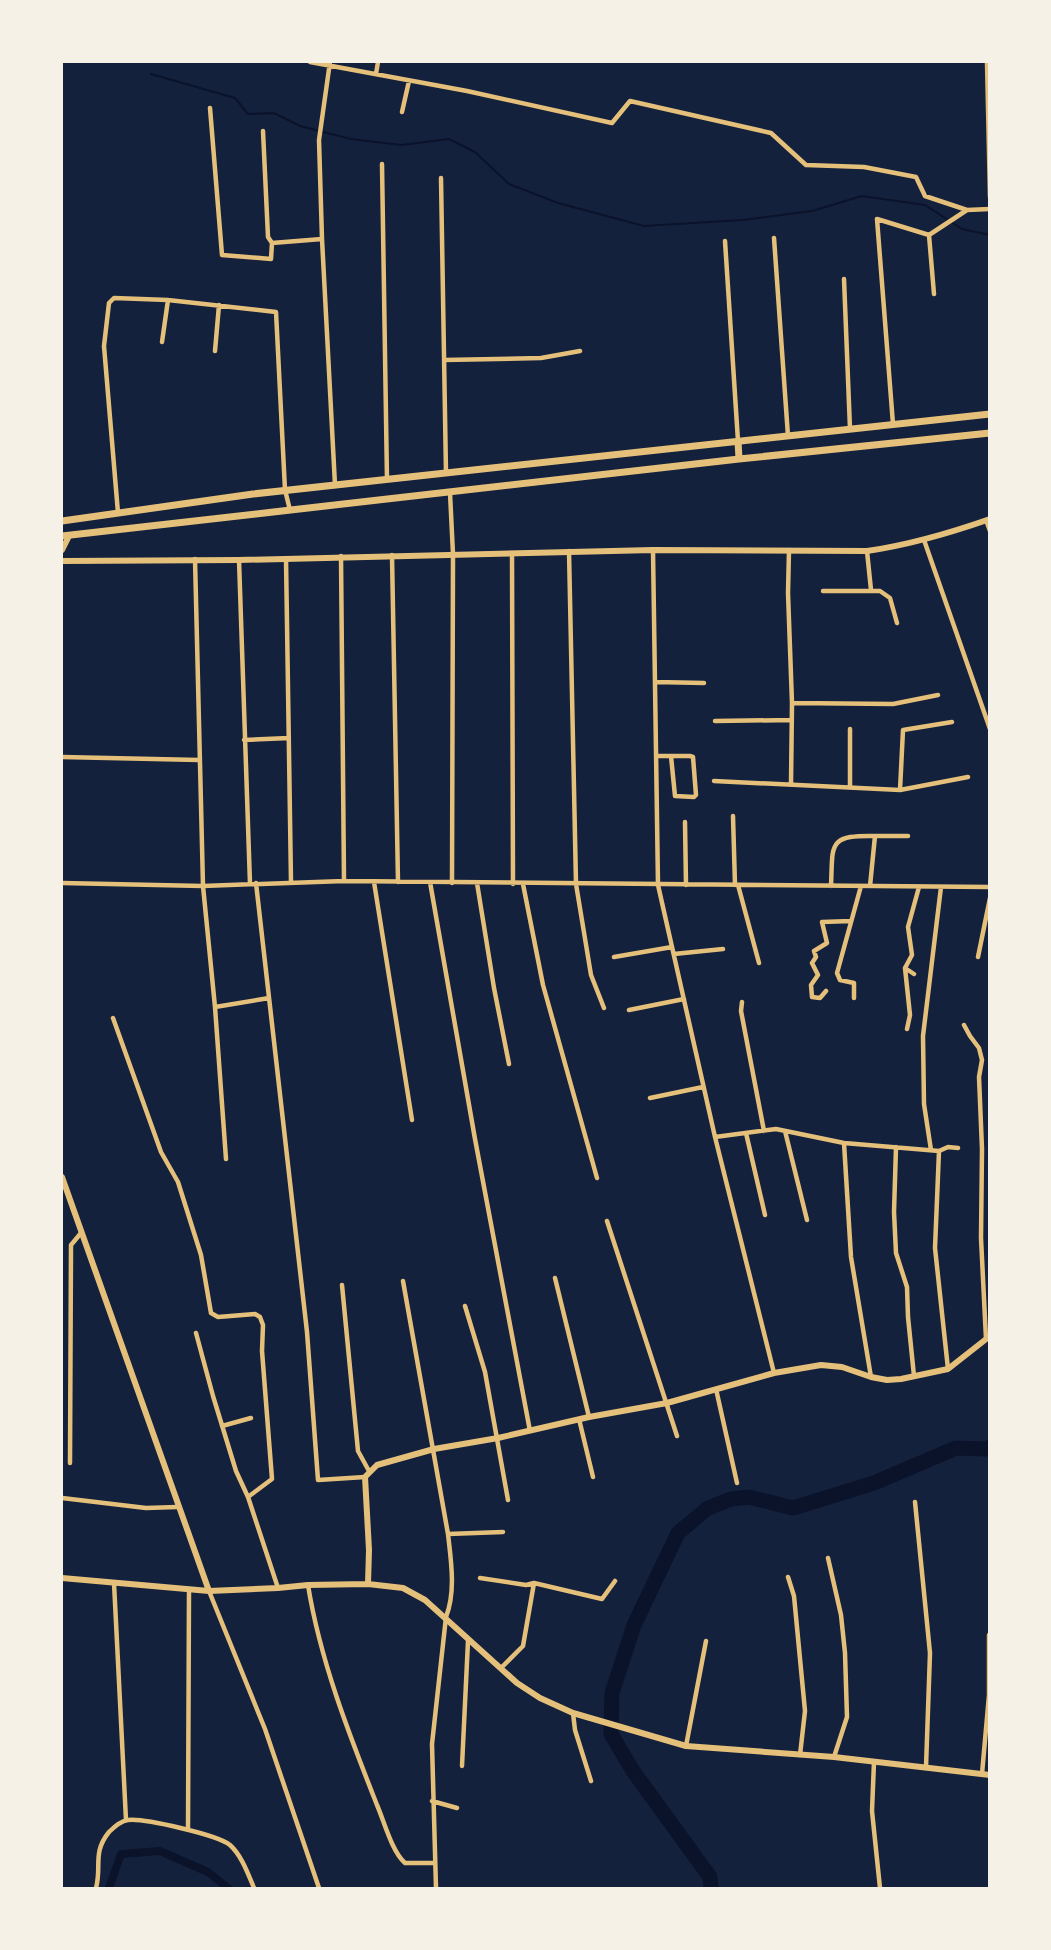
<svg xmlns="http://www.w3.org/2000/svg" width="1051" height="1950" viewBox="0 0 1051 1950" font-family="'PT Sans Narrow',sans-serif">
<rect width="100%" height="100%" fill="#14213d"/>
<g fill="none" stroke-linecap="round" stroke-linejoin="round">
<!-- stream -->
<path stroke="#0b132b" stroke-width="2" d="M151,74L235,98L248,114L274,113L300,126L351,139L401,145L449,139L475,152L509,184L558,203L644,226L742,220L812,211L862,196L925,205L962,229L990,235"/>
<!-- canal -->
<path stroke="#0b132b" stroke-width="8" d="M109,1888L121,1854L160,1851L208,1872L228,1888"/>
<!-- river -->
<path stroke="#0b132b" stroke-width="15" d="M711,1888L710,1877L633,1771L611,1734L612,1693L634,1625L678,1533L708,1508L731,1499L749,1497L793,1508L874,1483L956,1448L986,1449L990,1447"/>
<!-- minor -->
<path stroke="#e5c07b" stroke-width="4.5" d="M310,62L467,91L612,123L630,101L771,133L806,165L864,167L916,177L925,196L967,210L990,209
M330,62L319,140L322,239L335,485
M987,62L990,197
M376,74L378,62
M210,108L222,255L271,259L272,243L268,237L263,131
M402,112L409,81
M382,164L387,480
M441,178L446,473
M929,235L934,294
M929,235L967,210
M774,238L788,436
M725,241L738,441
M272,243L322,239
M844,279L850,429
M162,342L168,300
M215,351L219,305
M444,360L541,358L580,351
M893,424L877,219L929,235
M450,493L453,554L452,883
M118,513L104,346L109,303L114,298L168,300L276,312L285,490L290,510
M986,520L990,531
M924,540L990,729
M653,550L658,885L715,1137L774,1373
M789,550L788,593L792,703L791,784
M569,551L576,884L591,975L604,1008
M867,551L871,590
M512,553L513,884
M392,555L398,882
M341,556L344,881
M195,559L203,886L215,1007L226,1159
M286,559L291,882
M239,560L250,884
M823,591H880L890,598L897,623
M656,682L704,683
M792,703L893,704L938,695
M715,721L792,720
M850,729V787
M244,740L289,738
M656,756H690L693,757L696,795L694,797L675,796L671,756
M62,757L199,760
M714,781L900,790L968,777
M900,790L903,730L952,722
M733,816L735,885
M685,822L686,885
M875,836H908
M374,882L412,1120
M430,882L475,1139L530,1431
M62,883L203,886L344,881L990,887
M256,883L307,1332L318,1480L365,1477
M477,883L494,988L509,1064
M523,884L543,985L597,1178
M738,885L759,963
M831,886C833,844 827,835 875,836L870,886
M674,954L723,949
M614,957L672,947
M978,957L990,898
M905,968L912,955L908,927L919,887
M826,991L820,998L812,997L811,985L818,975L812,963L816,957L814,951L827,943L822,922L851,921
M854,998V983L840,980L837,973L861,886
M742,1002L741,1011L764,1131
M215,1007L269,998
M629,1010L684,999
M113,1018L161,1152L178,1182L201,1255L211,1313L218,1317L255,1314L260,1317L263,1325L262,1351L272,1479L248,1497
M964,1025L970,1036L979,1048L982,1060L979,1077L982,1149L981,1238L986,1339
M907,1029L910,1015L905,968L914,974
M650,1098L703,1087
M785,1131L807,1220
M746,1133L765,1215
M715,1137L776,1129L844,1143L939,1151L948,1147L958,1148
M844,1143L851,1257L871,1377
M896,1147L894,1212L896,1253L907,1287L908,1317L914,1376
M931,1150L924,1104L923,1036L941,887
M939,1151L935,1248L948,1369
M607,1221L677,1436
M555,1278L589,1417
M403,1281L448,1534L503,1532
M342,1285L358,1451L369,1471
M465,1306L485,1372L508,1500
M196,1333L213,1396L236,1471L248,1497L278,1588
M716,1389L737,1483
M579,1419L593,1477
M222,1426L251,1418
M70,1463L71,1245L81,1233
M62,1498L146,1508L177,1507
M915,1502L930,1653L926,1767
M828,1558L841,1615L845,1653L847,1717L834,1757
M788,1577L794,1596L805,1711L800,1755
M480,1578L526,1585L534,1583
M114,1583L126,1820
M308,1585C320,1660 349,1734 377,1805C384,1821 392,1852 405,1863H435
M209,1591L265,1729L319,1888
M501,1668L523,1646L534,1583L602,1599L615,1581
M573,1713L575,1730L591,1781
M686,1746L706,1641
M874,1762L872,1811L880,1888
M462,1766L468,1641
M982,1774L989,1695V1635
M432,1801L457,1808
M188,1830L189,1590
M96,1888C102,1866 92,1853 109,1832C114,1827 121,1821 128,1820C144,1818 218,1835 230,1845C242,1856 248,1874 254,1888
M436,1888L432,1744L446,1617C456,1591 451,1561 448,1534"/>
<!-- tertiary -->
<path stroke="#e5c07b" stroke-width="6" d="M62,550L69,536
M62,561L239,560L653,550L867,551C909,545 950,533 990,519
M62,1177L209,1591
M62,1578L209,1591L278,1588L308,1585L368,1584L403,1588L425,1600L517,1683L540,1698L573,1713L686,1746L834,1757L990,1775
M368,1584L369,1550L365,1477L377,1465L434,1449L498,1438L589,1417L667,1403L774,1373L821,1365L842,1367L871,1377L887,1380L901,1379L948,1369L990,1336"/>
<!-- secondary -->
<path stroke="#e5c07b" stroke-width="7" d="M738,441L739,459
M62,521L253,494L990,414
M62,536L739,459L990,433"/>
</g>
<!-- border -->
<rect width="1051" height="1950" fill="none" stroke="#f6f1e7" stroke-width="126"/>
</svg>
